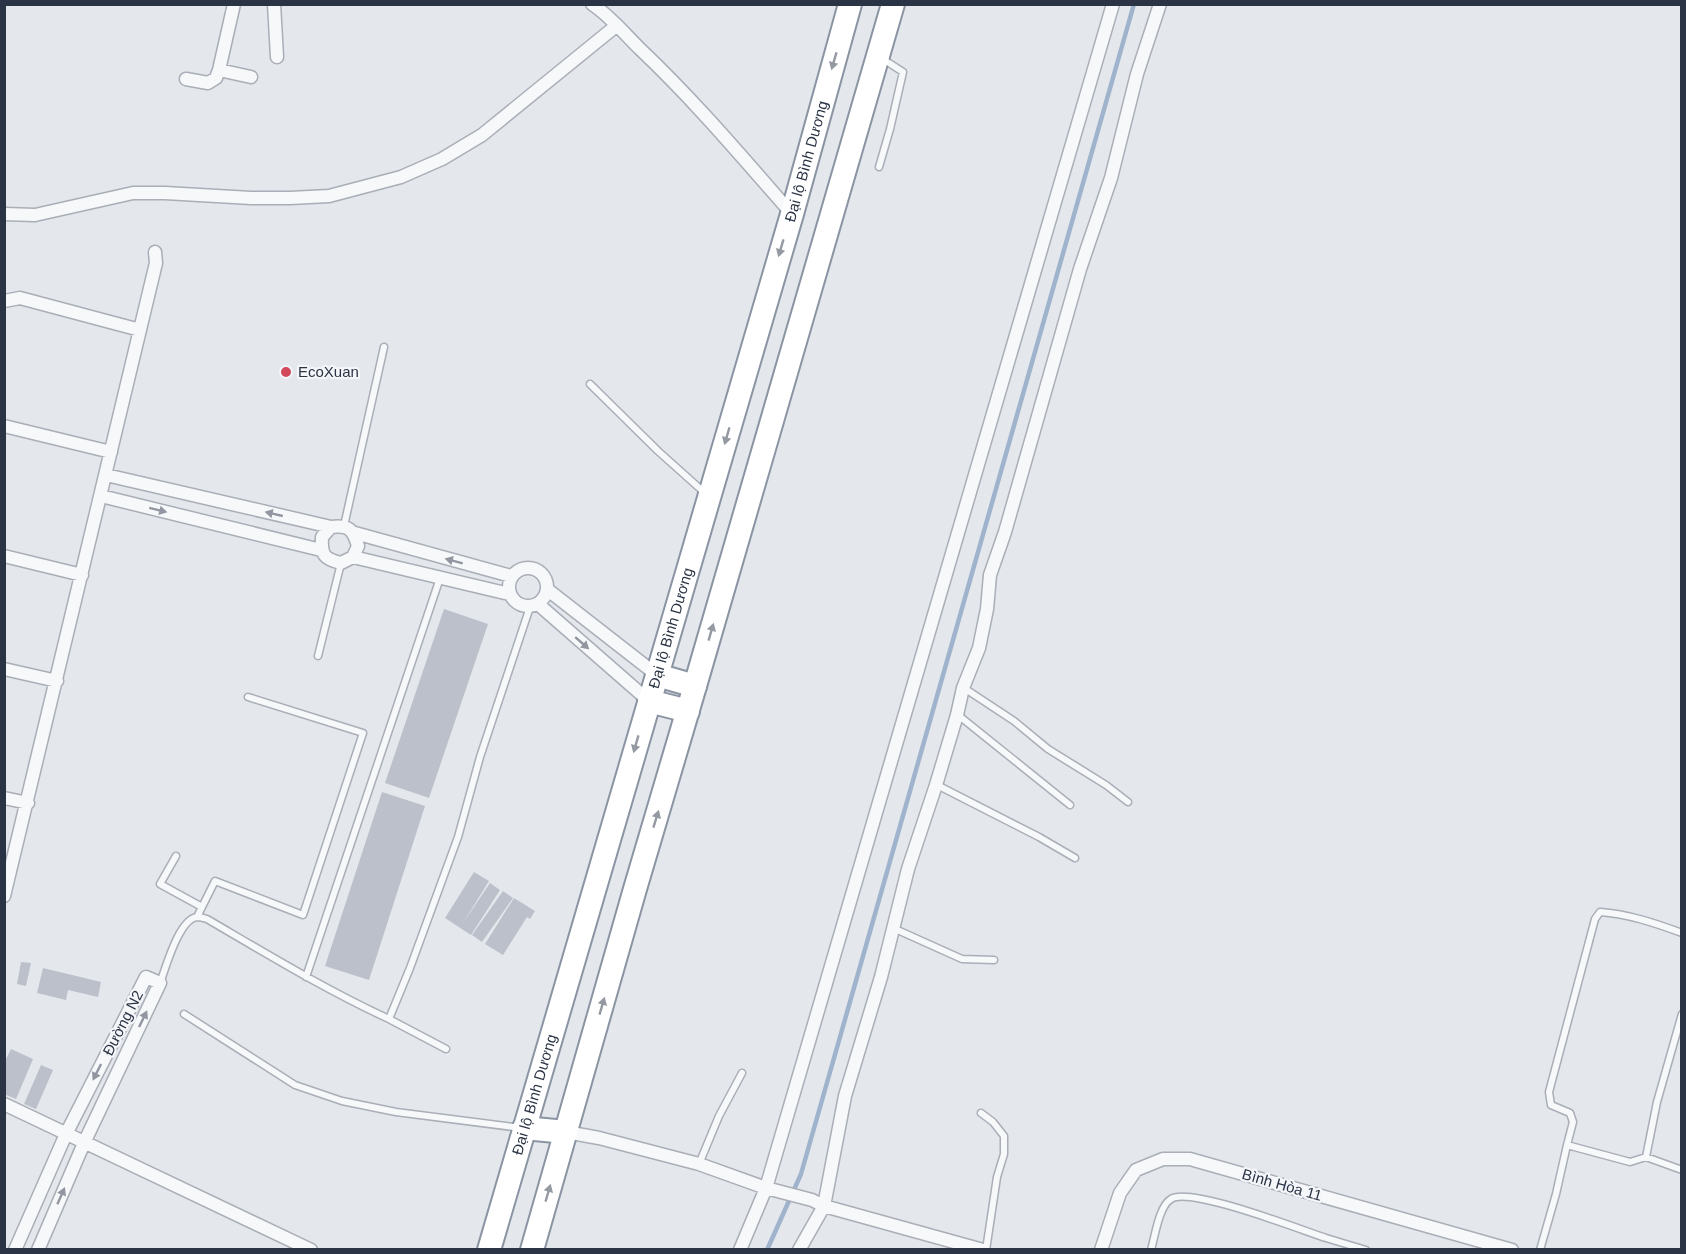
<svg xmlns="http://www.w3.org/2000/svg" width="1686" height="1254" viewBox="0 0 1686 1254" font-family="Helvetica,sans-serif">
<rect width="100%" height="100%" fill="#e4e7ec"/>
<g fill="none" stroke-linecap="round" stroke-linejoin="round">
<!-- stream -->
<path stroke="#9fb4cc" stroke-width="4.5" d="M767,1250L801,1174L1134,4"/>
</g>
<!-- building -->
<path fill="#bbc0ca" d="M444,609L488,624L429,798L385,783Z
M382,792L425,806L369,980L325,966Z
M474,872L489,881L463,923L490,883L500,890L471,935L445,918Z
M503,891L513,898L482,942L472,935Z
M514,898L535,911L530,919L527,917L503,955L485,944Z
M21,962L31,963L26,986L17,984Z
M43,968L101,982L98,997L68,990L66,1000L37,993Z
M11,1049L33,1059L16,1099L4,1094V1063Z
M41,1065L53,1070L36,1109L24,1104Z"/>
<g fill="none" stroke-linecap="round" stroke-linejoin="round">
<!-- lane casing -->
<g stroke="#a9aeb7" stroke-width="9">
<path id="lane" d="M879,167L890,129L903,72L886,61L885,55
M590,384L658,451L706,494
M344,526L384,347
M318,656L341,563
M964,688L1014,721L1048,749L1106,785L1128,802
M958,715L1070,805
M937,785L1039,837L1075,858
M176,856L160,884L202,907
M197,917L215,881L303,915L363,733L248,697
M893,928L962,959L994,960
M1682,933C1655,923 1628,914 1600,912L1595,919L1549,1092L1551,1105L1570,1113L1573,1122L1567,1145L1630,1162L1646,1157L1657,1102L1682,1014
M306,977L440,578
M160,983C166,967 179,919 197,917C201,917 204,918 207,919C267,954 326,990 389,1019L410,968L458,837L480,757L530,607
M184,1014L295,1085L342,1101L396,1112L521,1128
M389,1019L446,1049
M981,1113L993,1122L1004,1136V1154L997,1177L986,1250
M1646,1157L1682,1170
M699,1164L719,1116L742,1073
M1151,1250C1155,1236 1159,1206 1171,1199C1189,1186 1301,1230 1326,1238C1339,1242 1353,1246 1366,1250
M1540,1250L1556,1194L1567,1145"/>
</g>
<!-- street casing -->
<g stroke="#a9aeb7" stroke-width="15">
<path id="street" d="M274,4L277,57
M592,4C610,16 624,33 639,48C694,100 742,157 792,214
M219,70L234,4
M186,79L208,83L216,78L219,70L251,77
M4,214L35,215L133,193H165L251,198H290L329,196L401,177L442,159L482,135L616,26
M4,301L20,298L140,330
M4,426L111,452
M106,475L331,527C349,525 353,529 358,546L353,557L341,563C324,559 321,555 322,537L331,527
M101,496L321,550
M355,533L511,576
M4,556L82,575
M353,557L509,594
M509 587a19 19 0 1 1 38 0a19 19 0 1 1-38 0Z
M548,590L657,675
M538,604L649,701
M4,669L57,681
M4,798L28,803
M4,896L156,263L155,252
M4,1104L311,1250
M566,1132L599,1138L699,1164L766,1188L812,1200L824,1206L983,1250
M15,1250L66,1134L146,977L160,983L84,1143L38,1250
M740,1250L766,1188L1113,4
M799,1250L824,1206L845,1096L881,977L908,869L936,785L957,715L963,688L979,648L987,609L990,575L1005,532L1080,269L1111,178L1137,74L1160,4
M1101,1250L1120,1193L1136,1170L1163,1159H1190L1512,1250"/>
</g>
<!-- highway casing -->
<g stroke="#8b94a3" stroke-width="26">
<g id="highway">
<path d="M657,675L695,686"/>
<path d="M649,701L688,711"/>
<path d="M524,1128L566,1132"/>
<path id="s1" d="M489,1250L792,214L850,4"/>
<path d="M532,1250L635,889L695,686L893,4"/>
</g>
</g>
<!-- lane -->
<use href="#lane" stroke="#f7f8fa" stroke-width="6"/>
<!-- street -->
<use href="#street" stroke="#f7f8fa" stroke-width="12"/>
<!-- highway -->
<use href="#highway" stroke="#fff" stroke-width="22"/>
</g>
<!-- one-way arrows -->
<defs><path id="oneway-solid" d="M-6-.8H1V-3.2L6.5 0L1 3.2V.8H-6Z" transform="scale(1.5)"/></defs>
<g fill="#959aa2">
<use href="#oneway-solid" transform="translate(834 61) rotate(106)"/>
<use href="#oneway-solid" transform="translate(781 248) rotate(106)"/>
<use href="#oneway-solid" transform="translate(727 436) rotate(106)"/>
<use href="#oneway-solid" transform="translate(711 632) rotate(-74)"/>
<use href="#oneway-solid" transform="translate(636 744) rotate(106)"/>
<use href="#oneway-solid" transform="translate(656 819) rotate(-73)"/>
<use href="#oneway-solid" transform="translate(602 1006) rotate(-74)"/>
<use href="#oneway-solid" transform="translate(548 1193) rotate(-74)"/>
</g>
<g fill="#9196a0">
<use href="#oneway-solid" transform="translate(158 510) rotate(14)"/>
<use href="#oneway-solid" transform="translate(274 514) rotate(-167)"/>
<use href="#oneway-solid" transform="translate(454 561) rotate(-165)"/>
<use href="#oneway-solid" transform="translate(582 643) rotate(41)"/>
<use href="#oneway-solid" transform="translate(143 1019) rotate(-64)"/>
<use href="#oneway-solid" transform="translate(97 1072) rotate(117)"/>
<use href="#oneway-solid" transform="translate(61 1196) rotate(-66)"/>
</g>
<!-- markers -->
<circle fill="#d1495b" stroke="#f4f6f9" stroke-width="2" cx="286" cy="372" r="6"/>
<g text-anchor="middle" stroke-width="4.5" stroke-linejoin="round" paint-order="stroke">
<!-- street labels -->
<g font-size="15" fill="#2b3445" stroke="#f4f6f9">
<text dy="5" stroke="none"><textPath href="#s1" startOffset="1134">Đại lộ Bình Dương</textPath></text>
<text dy="5" stroke="none"><textPath href="#s1" startOffset="648">Đại lộ Bình Dương</textPath></text>
<text transform="translate(123 1023) rotate(-63)" y="5">Đường N2</text>
<text dy="5" stroke="none"><textPath href="#s1" startOffset="162">Đại lộ Bình Dương</textPath></text>
<text transform="translate(1282 1185) rotate(16)" y="5">Bình Hòa 11</text>
</g>
<!-- poi labels -->
<g font-size="15" fill="#2b3445" stroke="#f4f6f9" text-anchor="start">
<text x="298" y="377">EcoXuan</text>
</g>
</g>
<!-- border -->
<rect width="1686" height="1254" fill="none" stroke="#2b3445" stroke-width="12"/>
</svg>
